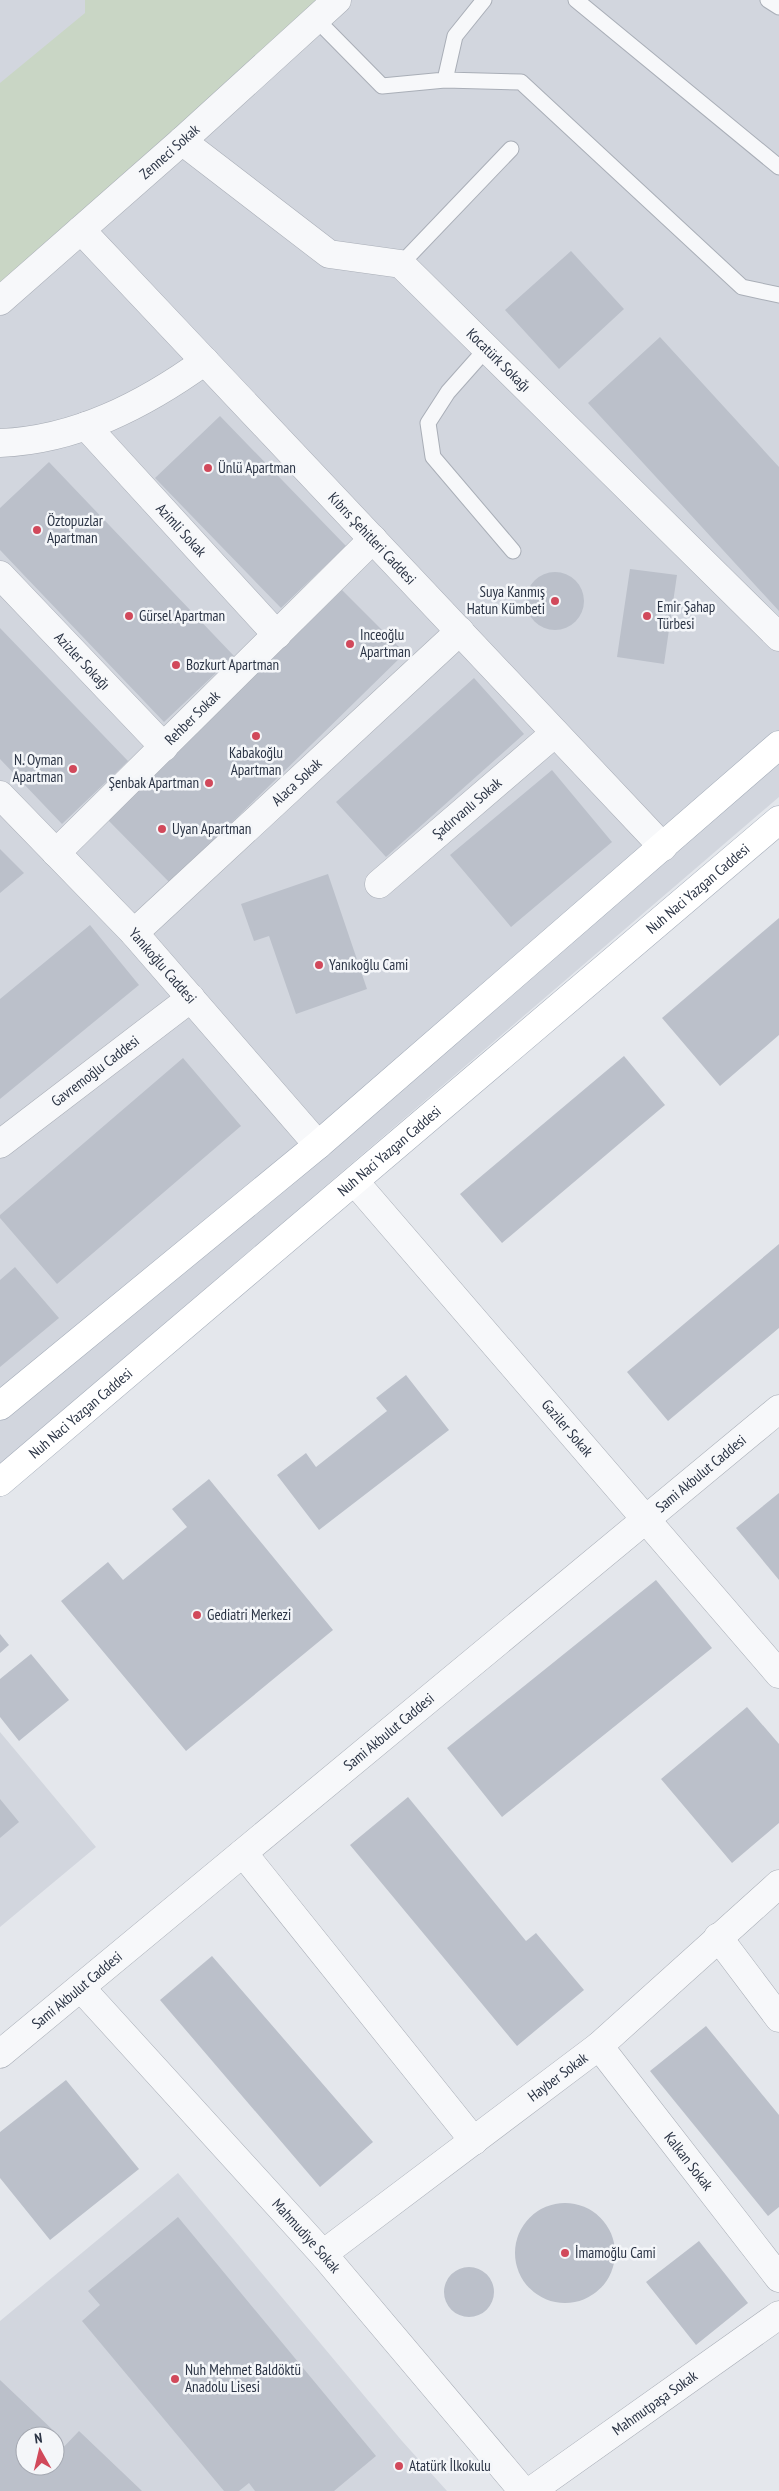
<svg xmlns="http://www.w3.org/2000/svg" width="779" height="2491" viewBox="0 0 779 2491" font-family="'PT Sans Narrow',sans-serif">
<rect width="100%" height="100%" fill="#e4e7ec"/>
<!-- built -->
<path fill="#d2d6de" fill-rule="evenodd" d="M0,0H779V797L0,1465Z
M0,1732L96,1847L0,1927Z
M178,2173L402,2441L447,2491H0V2321ZM25,2436H55V2466H25Z"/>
<!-- green -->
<path fill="#c9d6c5" d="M85,0H337L0,298V83L85,13Z"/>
<!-- building -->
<path fill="#bbc0ca" d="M571,251L624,309L559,369L505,310Z
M660,337L779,467V611L588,403Z
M220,416L346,546L281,608L155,478Z
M49,462L234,656L164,722L0,550V508Z
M630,569L677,575L664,664L617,657Z
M526 601a29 29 0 1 1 58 0a29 29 0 1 1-58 0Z
M342,590L405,653L170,883L108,820Z
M0,628L128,761L62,824L0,759Z
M474,678L524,734L386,857L336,802Z
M552,770L612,842L511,927L450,855Z
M0,849L24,873L0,893Z
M328,874L367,989L296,1014L269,936L254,941L241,904Z
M779,918V1035L720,1086L662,1018Z
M90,925L139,985L0,1099V999Z
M624,1056L665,1105L502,1243L460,1194Z
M183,1058L241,1126L57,1284L0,1218V1215Z
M779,1244V1328L668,1421L627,1372Z
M15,1267L59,1318L0,1367V1280Z
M406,1375L449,1430L319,1530L277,1475L306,1453L316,1467L387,1411L376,1398Z
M209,1479L333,1630L186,1751L61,1601L108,1562L123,1580L187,1527L172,1509Z
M779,1493V1580L736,1528Z
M656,1580L712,1648L502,1817L447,1748Z
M0,1634L9,1645L0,1653Z
M31,1654L69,1700L19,1741L0,1717V1679Z
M747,1707L779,1744V1823L732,1863L661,1779Z
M408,1797L526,1941L536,1933L584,1990L517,2046L350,1845Z
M0,1799L19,1822L0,1838Z
M212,1956L373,2142L320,2187L160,2000Z
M706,2026L779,2115V2207L768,2216L650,2071Z
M66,2080L139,2169L50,2240L0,2178V2132Z
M515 2253a50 50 0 1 1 100 0a50 50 0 1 1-100 0Z
M178,2217L376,2456L334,2491H255L249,2483L239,2491H224L82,2321L100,2305L88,2291Z
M699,2241L748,2303L696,2345L646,2282Z
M444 2292a25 25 0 1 1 50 0a25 25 0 1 1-50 0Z
M0,2380L55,2432L51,2436H25V2466H55V2456L79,2431L142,2491H0Z"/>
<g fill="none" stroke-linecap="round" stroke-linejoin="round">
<!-- service casing -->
<g stroke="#a9aeb7" stroke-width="17">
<path id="service" d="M576,0L779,167
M768,0L779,7
M316,19L382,86L445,80L521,82L742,287L779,295
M445,80L455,36L484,0
M401,264L511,149
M487,348L448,392L428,423L433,457L513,551"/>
</g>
<!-- minor casing -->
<g stroke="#a9aeb7" stroke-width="29">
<g id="minor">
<path id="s1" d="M182,141L329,254L401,264L779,637"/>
<path id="s2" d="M81,230L663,847"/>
<path id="s3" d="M0,301L182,141L337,0"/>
<path id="s4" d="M86,426L277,635"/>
<path d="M0,443C76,440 144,405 205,361"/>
<path id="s5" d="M0,575L164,747"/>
<path id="s6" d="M0,795L134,933L318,1145"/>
<path id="s7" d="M56,853L373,539"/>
<path id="s8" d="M379,884L555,733"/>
<path id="s9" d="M134,933L460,631"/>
<path id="s10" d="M0,1144L191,998"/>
<path id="s11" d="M355,1182L779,1674"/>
<path d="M243,1853L474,2141"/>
<path d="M718,1937L779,2018"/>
<path id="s12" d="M81,1988L323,2254L523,2491"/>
<path id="s13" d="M599,2046L779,2278"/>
<path id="s14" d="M0,2054L779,1409"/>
<path id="s15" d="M323,2254L599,2046L779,1884"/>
<path id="s16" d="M531,2491L779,2315"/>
</g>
</g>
<!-- primary casing -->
<g stroke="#a3abb8" stroke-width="29">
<g id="primary">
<path d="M0,1406L318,1145L779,745"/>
<path id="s17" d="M0,1482L779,820"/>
</g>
</g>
<!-- service -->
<use href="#service" stroke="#f7f8fa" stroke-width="15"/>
<!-- minor -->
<use href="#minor" stroke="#f7f8fa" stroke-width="28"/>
<!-- primary -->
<use href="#primary" stroke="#fff" stroke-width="28"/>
</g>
<!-- markers -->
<g fill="#d1495b" stroke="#f4f6f9" stroke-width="2">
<circle cx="208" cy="468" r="5"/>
<circle cx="37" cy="530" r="5"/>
<circle cx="555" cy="601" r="5"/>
<circle cx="129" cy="616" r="5"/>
<circle cx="647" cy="616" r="5"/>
<circle cx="350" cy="644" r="5"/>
<circle cx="176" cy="665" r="5"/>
<circle cx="256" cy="736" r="5"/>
<circle cx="73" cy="769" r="5"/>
<circle cx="209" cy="783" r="5"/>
<circle cx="162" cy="829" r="5"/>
<circle cx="319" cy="965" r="5"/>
<circle cx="197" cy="1615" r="5"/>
<circle cx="565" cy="2253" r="5"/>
<circle cx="175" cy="2379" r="5"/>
<circle cx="399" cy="2466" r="5"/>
</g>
<g text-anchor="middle" stroke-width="5" stroke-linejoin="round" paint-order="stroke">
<!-- street labels -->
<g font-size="15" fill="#2b3445" stroke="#f4f6f9">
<text dy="5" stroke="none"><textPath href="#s3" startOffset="226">Zenneci Sokak</textPath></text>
<text dy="5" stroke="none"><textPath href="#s1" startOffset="395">Kocatürk Sokağı</textPath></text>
<text dy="5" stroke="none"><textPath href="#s4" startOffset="141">Azimli Sokak</textPath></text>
<text dy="5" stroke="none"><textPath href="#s2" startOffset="424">Kıbrıs Şehitleri Caddesi</textPath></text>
<text dy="5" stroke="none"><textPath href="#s5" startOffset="119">Azizler Sokağı</textPath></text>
<text dy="5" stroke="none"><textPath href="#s7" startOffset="192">Rehber Sokak</textPath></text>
<text dy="5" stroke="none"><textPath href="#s9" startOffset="222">Alaca Sokak</textPath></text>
<text dy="5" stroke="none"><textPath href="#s8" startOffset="116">Şadırvanlı Sokak</textPath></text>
<text dy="5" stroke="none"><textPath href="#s17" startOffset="916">Nuh Naci Yazgan Caddesi</textPath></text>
<text dy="5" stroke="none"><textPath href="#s6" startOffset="236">Yanıkoğlu Caddesi</textPath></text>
<text dy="5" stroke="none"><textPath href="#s10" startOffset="120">Gavremoğlu Caddesi</textPath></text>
<text dy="5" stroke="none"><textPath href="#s17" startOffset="511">Nuh Naci Yazgan Caddesi</textPath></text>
<text dy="5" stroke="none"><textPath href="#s17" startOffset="106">Nuh Naci Yazgan Caddesi</textPath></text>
<text dy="5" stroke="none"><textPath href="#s11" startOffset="325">Gaziler Sokak</textPath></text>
<text dy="5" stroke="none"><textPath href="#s14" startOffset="910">Sami Akbulut Caddesi</textPath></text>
<text dy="5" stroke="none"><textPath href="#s14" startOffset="505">Sami Akbulut Caddesi</textPath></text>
<text dy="5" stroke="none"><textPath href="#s14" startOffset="100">Sami Akbulut Caddesi</textPath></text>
<text dy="5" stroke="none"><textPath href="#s15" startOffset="294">Hayber Sokak</textPath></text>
<text dy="5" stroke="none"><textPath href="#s13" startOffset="146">Kalkan Sokak</textPath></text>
<text dy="5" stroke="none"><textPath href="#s12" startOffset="335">Mahmudiye Sokak</textPath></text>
<text dy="5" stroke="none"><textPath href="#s16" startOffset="152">Mahmutpaşa Sokak</textPath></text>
</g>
<!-- poi labels -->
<g font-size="15" fill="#2b3445" stroke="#f4f6f9" text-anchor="start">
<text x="218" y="473">Ünlü Apartman</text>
<text x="47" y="526">Öztopuzlar<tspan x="47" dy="17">Apartman</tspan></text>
<text x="545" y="597" text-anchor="end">Suya Kanmış<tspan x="545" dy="17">Hatun Kümbeti</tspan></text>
<text x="657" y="612">Emir Şahap<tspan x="657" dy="17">Türbesi</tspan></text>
<text x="139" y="621">Gürsel Apartman</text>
<text x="360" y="640">Inceoğlu<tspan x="360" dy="17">Apartman</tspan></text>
<text x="186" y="670">Bozkurt Apartman</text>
<text x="256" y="758" text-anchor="middle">Kabakoğlu<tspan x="256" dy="17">Apartman</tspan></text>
<text x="63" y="765" text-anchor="end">N. Oyman<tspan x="63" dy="17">Apartman</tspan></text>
<text x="199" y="788" text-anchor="end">Şenbak Apartman</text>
<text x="172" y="834">Uyan Apartman</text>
<text x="329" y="970">Yanıkoğlu Cami</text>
<text x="207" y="1620">Gediatri Merkezi</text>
<text x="575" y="2258">İmamoğlu Cami</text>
<text x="185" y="2375">Nuh Mehmet Baldöktü<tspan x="185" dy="17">Anadolu Lisesi</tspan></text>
<text x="409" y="2471">Atatürk İlkokulu</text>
</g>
</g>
<!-- north arrow -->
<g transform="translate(40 2451) rotate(352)"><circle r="24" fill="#f4f6f9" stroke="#a4a8b1"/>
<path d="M0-4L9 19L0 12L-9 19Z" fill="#d1495b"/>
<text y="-8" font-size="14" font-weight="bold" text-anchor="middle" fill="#2b3445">N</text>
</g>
</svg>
